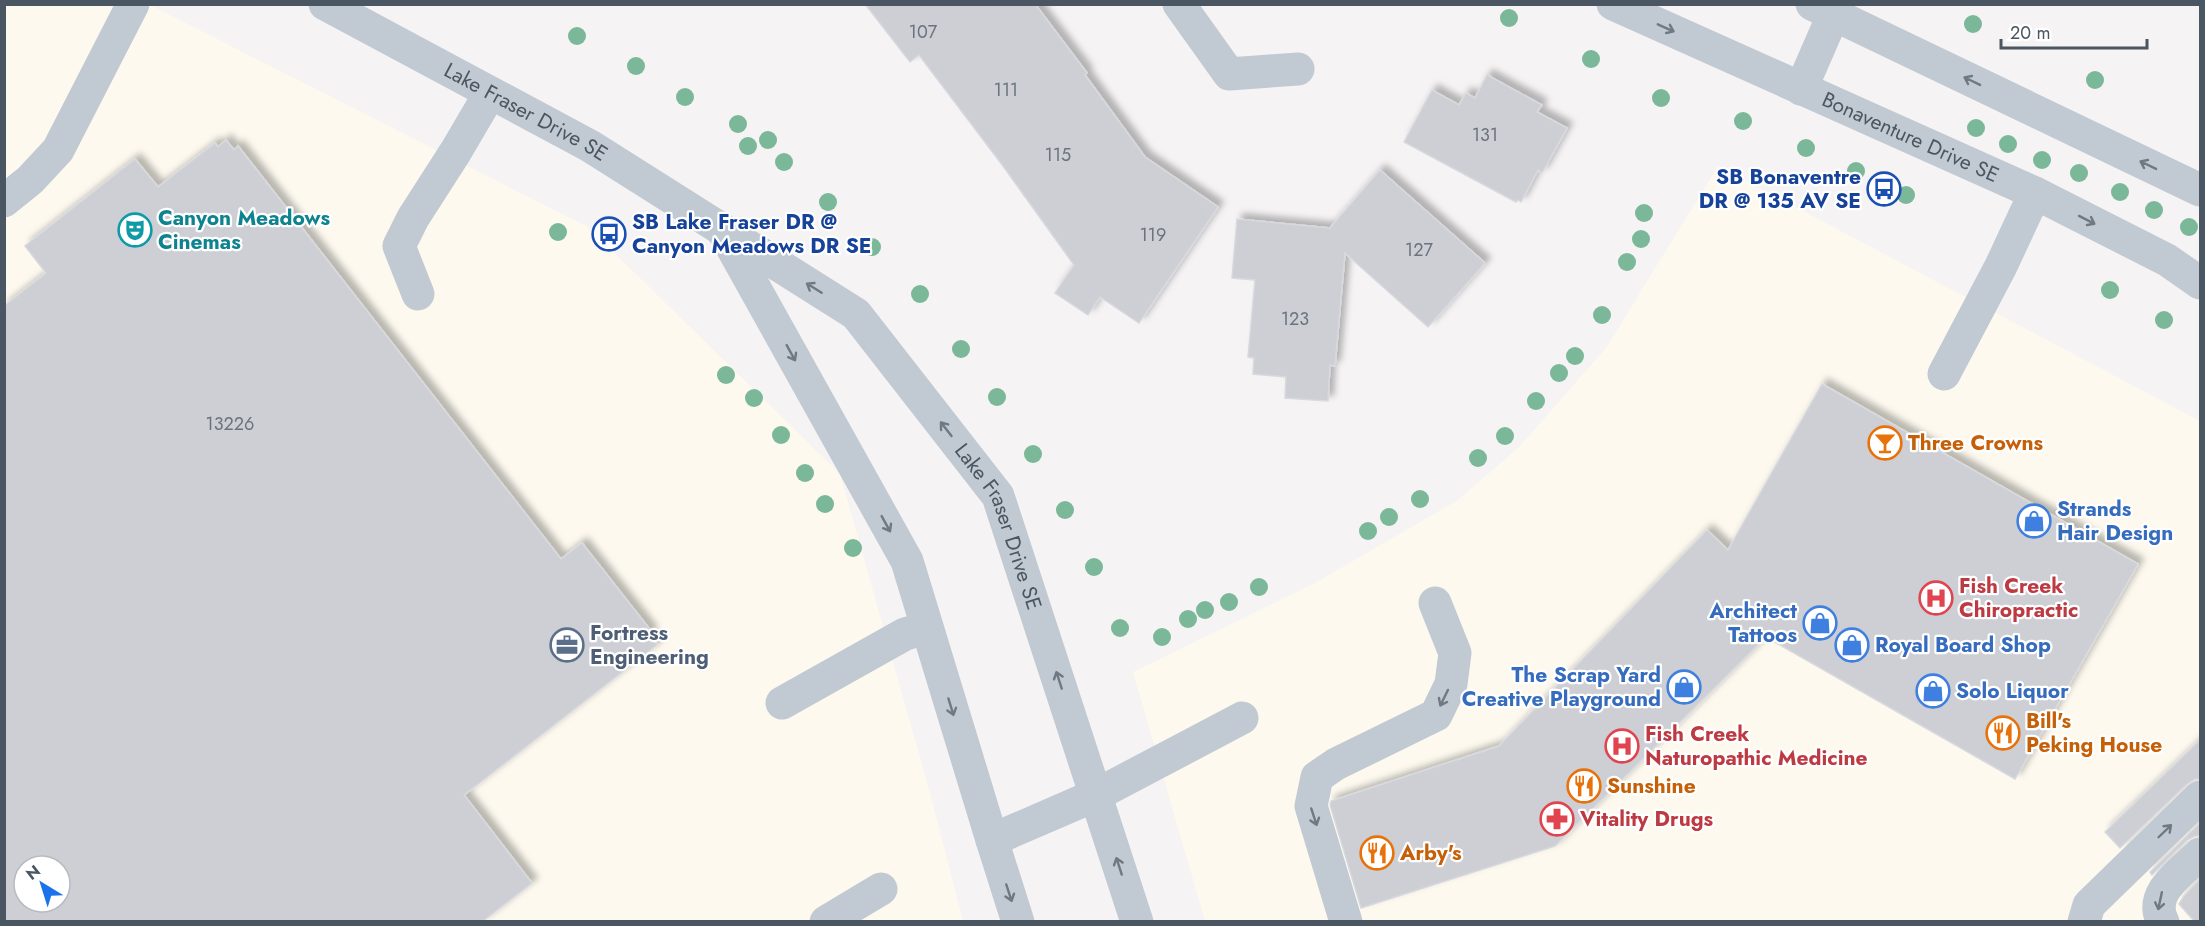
<svg xmlns="http://www.w3.org/2000/svg" width="2205" height="926" viewBox="0 0 2205 926" font-family="Jost,sans-serif">
<defs>
<filter id="shadow"><feDropShadow dx="5.5" dy="-5.5" stdDeviation="3" flood-color="#0004"/></filter>
</defs>
<rect width="100%" height="100%" fill="#f5f3f3"/>
<!-- commercial -->
<path fill="#fdf9ef" fill-rule="evenodd" d="M5,4L150,5L588,227L840,474L930,793L963,921L5,922ZM24,866H60V902H24Z
M1718,166L2200,421V921H1205L1133,672L1315,583L1458,500L1518,448L1606,348Z"/>
<!-- building -->
<path fill="#cdcfd5" stroke="#d7d9de" stroke-width="1.5" fill-rule="evenodd" filter="url(#shadow)" d="M865,4H1035L1087,73L1085,75L1145,157L1218,207L1139,323L1100,297L1088,315L1055,293L1074,265L1003,166L919,55L910,62Z
M1487,75L1542,105L1537,112L1567,128L1542,173L1538,170L1521,202L1518,200L1516,202L1404,142L1432,90L1459,105L1466,93L1475,98Z
M226,140L234,150L238,146L561,559L582,543L652,632L648,635L657,645L464,795L532,883L483,921H4V306L46,273L25,246L135,159L158,187L215,143L218,147ZM24,866H60V902H24Z
M1380,170L1485,263L1428,327L1345,253L1335,366L1330,365L1328,401L1285,398L1286,377L1253,374L1254,358L1248,357L1255,280L1232,278L1237,219L1330,228Z
M1822,384L2138,564L2015,779L1766,637L1555,846L1361,908L1330,805L1331,801L1499,746L1707,530L1728,550Z
M2200,740V779H2195L2187,784L2120,848L2105,832Z
M2200,823V836H2195L2187,840L2152,875L2150,872Z
M2200,879V921H2194L2179,904L2184,896Z"/>
<g fill="none" stroke-linecap="round" stroke-linejoin="round">
<!-- minor -->
<g stroke="#c1cad2" stroke-width="33">
<path id="s1" d="M325,4L590,146L856,314L998,496L1137,922"/>
<path d="M1179,4L1229,74L1298,69"/>
<path id="s2" d="M1613,4L2035,193L2167,260L2200,283"/>
<path d="M1812,4L2200,190"/>
<path d="M1801,89L1838,4"/>
<path d="M4,201L30,180L58,150L133,4"/>
<path d="M724,233L907,561L992,840L1018,922"/>
<path d="M418,294L399,246L413,218L456,151L490,93"/>
<path d="M1944,374L2001,266L2035,193"/>
<path d="M782,703L905,634L927,628"/>
<path d="M992,840L1096,795L1242,718"/>
<path d="M826,922L881,889"/>
<path d="M1346,922L1311,806L1317,777L1336,764L1436,715L1451,684L1455,653L1435,603"/>
<path d="M2084,922L2089,905L2200,797"/>
<path d="M2163,922C2147,893 2182,872 2200,854"/>
</g>
</g>
<!-- trees -->
<g fill="#7bb799">
<circle cx="1509" cy="18" r="9"/>
<circle cx="1973" cy="24" r="9"/>
<circle cx="577" cy="36" r="9"/>
<circle cx="1591" cy="59" r="9"/>
<circle cx="636" cy="66" r="9"/>
<circle cx="2095" cy="80" r="9"/>
<circle cx="685" cy="97" r="9"/>
<circle cx="1661" cy="98" r="9"/>
<circle cx="1743" cy="121" r="9"/>
<circle cx="738" cy="124" r="9"/>
<circle cx="1976" cy="128" r="9"/>
<circle cx="768" cy="140" r="9"/>
<circle cx="2008" cy="144" r="9"/>
<circle cx="748" cy="146" r="9"/>
<circle cx="1806" cy="148" r="9"/>
<circle cx="2042" cy="160" r="9"/>
<circle cx="784" cy="162" r="9"/>
<circle cx="1856" cy="171" r="9"/>
<circle cx="2079" cy="173" r="9"/>
<circle cx="2120" cy="192" r="9"/>
<circle cx="1906" cy="195" r="9"/>
<circle cx="828" cy="202" r="9"/>
<circle cx="2154" cy="210" r="9"/>
<circle cx="1644" cy="213" r="9"/>
<circle cx="2189" cy="227" r="9"/>
<circle cx="558" cy="232" r="9"/>
<circle cx="1641" cy="239" r="9"/>
<circle cx="872" cy="247" r="9"/>
<circle cx="1627" cy="262" r="9"/>
<circle cx="2110" cy="290" r="9"/>
<circle cx="920" cy="294" r="9"/>
<circle cx="1602" cy="315" r="9"/>
<circle cx="2164" cy="320" r="9"/>
<circle cx="961" cy="349" r="9"/>
<circle cx="1575" cy="356" r="9"/>
<circle cx="1559" cy="373" r="9"/>
<circle cx="726" cy="375" r="9"/>
<circle cx="997" cy="397" r="9"/>
<circle cx="754" cy="398" r="9"/>
<circle cx="1536" cy="401" r="9"/>
<circle cx="781" cy="435" r="9"/>
<circle cx="1505" cy="436" r="9"/>
<circle cx="1033" cy="454" r="9"/>
<circle cx="1478" cy="458" r="9"/>
<circle cx="805" cy="473" r="9"/>
<circle cx="1420" cy="499" r="9"/>
<circle cx="825" cy="504" r="9"/>
<circle cx="1065" cy="510" r="9"/>
<circle cx="1389" cy="517" r="9"/>
<circle cx="1368" cy="531" r="9"/>
<circle cx="853" cy="548" r="9"/>
<circle cx="1094" cy="567" r="9"/>
<circle cx="1259" cy="587" r="9"/>
<circle cx="1229" cy="602" r="9"/>
<circle cx="1205" cy="610" r="9"/>
<circle cx="1188" cy="619" r="9"/>
<circle cx="1120" cy="628" r="9"/>
<circle cx="1162" cy="637" r="9"/>
</g>
<!-- one-way arrows -->
<defs><path id="oneway-shaft" d="M-6 0H5M1.5-3L5.5 0L1.5 3" fill="none" stroke-width="1.6" stroke-linecap="round" stroke-linejoin="round" transform="scale(1.5)"/></defs>
<g stroke="#6e7983">
<use href="#oneway-shaft" transform="translate(1666 28) rotate(24)"/>
<use href="#oneway-shaft" transform="translate(1972 81) rotate(-154)"/>
<use href="#oneway-shaft" transform="translate(2148 165) rotate(-154)"/>
<use href="#oneway-shaft" transform="translate(2087 220) rotate(27)"/>
<use href="#oneway-shaft" transform="translate(814 288) rotate(-148)"/>
<use href="#oneway-shaft" transform="translate(791 353) rotate(61)"/>
<use href="#oneway-shaft" transform="translate(946 429) rotate(-128)"/>
<use href="#oneway-shaft" transform="translate(886 524) rotate(61)"/>
<use href="#oneway-shaft" transform="translate(1059 680) rotate(-108)"/>
<use href="#oneway-shaft" transform="translate(1444 698) rotate(116)"/>
<use href="#oneway-shaft" transform="translate(951 707) rotate(73)"/>
<use href="#oneway-shaft" transform="translate(1314 817) rotate(72)"/>
<use href="#oneway-shaft" transform="translate(2165 831) rotate(-44)"/>
<use href="#oneway-shaft" transform="translate(1119 866) rotate(-108)"/>
<use href="#oneway-shaft" transform="translate(1009 893) rotate(72)"/>
<use href="#oneway-shaft" transform="translate(2160 901) rotate(102)"/>
</g>
<!-- icons -->
<defs>
<g id="bus-ring" transform="scale(1.725)"><circle r="9.5" fill="#fff" stroke="#1a4fb4" stroke-width="1.5"/><path d="M-5-6H5V4H4V6H2V4H-2V6H-4V4H-5ZM-3.5-4V0h7V-4ZM-3.5 1.2v1.5H-2V1.2ZM2 1.2v1.5H3.5V1.2Z" fill="#1a4fb4"/></g>
<g id="theatre-ring" transform="scale(1.725)"><circle r="9.5" fill="#fff" stroke="#0f9aa8" stroke-width="1.5"/><path d="M-5-5.5Q0-4 5-5.5V0Q5 5 0 6Q-5 5-5 0ZM-3.3-2.5H-1v1.5H-3.3ZM1-2.5H3.3v1.5H1ZM-2.8 1Q0 5.5 2.8 1Z" fill="#0f9aa8"/></g>
<g id="bar-ring" transform="scale(1.725)"><circle r="9.5" fill="#fff" stroke="#e8710a" stroke-width="1.5"/><path d="M-6-5H6L.8 .8V4.5H3.5V6h-7V4.5H-.8V.8Z" fill="#e8710a"/></g>
<g id="shop-ring" transform="scale(1.725)"><circle r="9.5" fill="#fff" stroke="#3f7fe0" stroke-width="1.5"/><path d="M-5-2.5h2.3a2.7 3.5 0 0 1 5.4 0H5L5.5 6h-11ZM-1.5-2.5h3a1.5 2.3 0 0 0-3 0Z" fill="#3f7fe0"/></g>
<g id="hospital-ring" transform="scale(1.725)"><circle r="9.5" fill="#fff" stroke="#e0444e" stroke-width="1.5"/><path d="M-5-5h3v3.5h4V-5h3V5h-3V1.5h-4V5h-3Z" fill="#e0444e"/></g>
<g id="office-ring" transform="scale(1.725)"><circle r="9.5" fill="#fff" stroke="#5c6f8a" stroke-width="1.5"/><path d="M-6-3h4V-5.5h4V-3h4V5H-6ZM-1-4.5V-3h2v-1.5ZM-6 0V1H6V0Z" fill="#5c6f8a"/></g>
<g id="restaurant-ring" transform="scale(1.725)"><circle r="9.5" fill="#fff" stroke="#e8710a" stroke-width="1.5"/><path d="M-5-6h1v4h1v-4h1v4h1v-4h1v5L-1.5 .5V6h-2V.5L-5-1ZM5-6V6H3V1.5H1.5Q1.5-4 5-6Z" fill="#e8710a"/></g>
<g id="pharmacy-ring" transform="scale(1.725)"><circle r="9.5" fill="#fff" stroke="#e0444e" stroke-width="1.5"/><path d="M-2-6h4v4h4v4h-4v4h-4v-4h-4v-4h4Z" fill="#e0444e"/></g>
</defs>
<g fill-rule="evenodd">
<use href="#bus-ring" x="1884" y="189"/>
<use href="#theatre-ring" x="135" y="230"/>
<use href="#bus-ring" x="609" y="234"/>
<use href="#bar-ring" x="1885" y="443"/>
<use href="#shop-ring" x="2034" y="521"/>
<use href="#hospital-ring" x="1936" y="598"/>
<use href="#shop-ring" x="1820" y="623"/>
<use href="#office-ring" x="567" y="645"/>
<use href="#shop-ring" x="1852" y="645"/>
<use href="#shop-ring" x="1684" y="687"/>
<use href="#shop-ring" x="1933" y="691"/>
<use href="#restaurant-ring" x="2003" y="733"/>
<use href="#hospital-ring" x="1622" y="746"/>
<use href="#restaurant-ring" x="1584" y="786"/>
<use href="#pharmacy-ring" x="1557" y="819"/>
<use href="#restaurant-ring" x="1377" y="853"/>
</g>
<g text-anchor="middle" stroke-width="4.5" stroke-linejoin="round" paint-order="stroke">
<!-- number labels -->
<g font-size="18" fill="#6b747e">
<text x="923" y="38">107</text>
<text x="1006" y="96">111</text>
<text x="1485" y="141">131</text>
<text x="1058" y="161">115</text>
<text x="1153" y="241">119</text>
<text x="1419" y="256">127</text>
<text x="1295" y="325">123</text>
<text x="230" y="430">13226</text>
</g>
<!-- street labels -->
<g font-size="21" fill="#4a5661" stroke="#fff">
<text dy="7" stroke="none"><textPath href="#s1" startOffset="228">Lake Fraser Drive SE</textPath></text>
<text dy="7" stroke="none"><textPath href="#s2" startOffset="326">Bonaventure Drive SE</textPath></text>
<text dy="7" stroke="none"><textPath href="#s1" startOffset="874">Lake Fraser Drive SE</textPath></text>
</g>
<!-- transit labels -->
<g font-size="21" font-weight="bold" fill="#164399" stroke="#fff" text-anchor="end">
<text x="1861" y="184">SB Bonaventre<tspan x="1861" dy="24">DR @ 135 AV SE</tspan></text>
<text x="632" y="229" text-anchor="start">SB Lake Fraser DR @<tspan x="632" dy="24">Canyon Meadows DR SE</tspan></text>
</g>
<!-- culture labels -->
<g font-size="21" font-weight="bold" fill="#0d838f" stroke="#fff" text-anchor="start">
<text x="158" y="225">Canyon Meadows<tspan x="158" dy="24">Cinemas</tspan></text>
</g>
<!-- food labels -->
<g font-size="21" font-weight="bold" fill="#c56008" stroke="#fff" text-anchor="start">
<text x="1908" y="450">Three Crowns</text>
<text x="2026" y="728">Bill's<tspan x="2026" dy="24">Peking House</tspan></text>
<text x="1607" y="793">Sunshine</text>
<text x="1400" y="860">Arby's</text>
</g>
<!-- shop labels -->
<g font-size="21" font-weight="bold" fill="#366cbe" stroke="#fff" text-anchor="start">
<text x="2057" y="516">Strands<tspan x="2057" dy="24">Hair Design</tspan></text>
<text x="1797" y="618" text-anchor="end">Architect<tspan x="1797" dy="24">Tattoos</tspan></text>
<text x="1875" y="652">Royal Board Shop</text>
<text x="1661" y="682" text-anchor="end">The Scrap Yard<tspan x="1661" dy="24">Creative Playground</tspan></text>
<text x="1956" y="698">Solo Liquor</text>
</g>
<!-- health labels -->
<g font-size="21" font-weight="bold" fill="#be3a42" stroke="#fff" text-anchor="start">
<text x="1959" y="593">Fish Creek<tspan x="1959" dy="24">Chiropractic</tspan></text>
<text x="1645" y="741">Fish Creek<tspan x="1645" dy="24">Naturopathic Medicine</tspan></text>
<text x="1580" y="826">Vitality Drugs</text>
</g>
<!-- service labels -->
<g font-size="21" font-weight="bold" fill="#4e5e75" stroke="#fff" text-anchor="start">
<text x="590" y="640">Fortress<tspan x="590" dy="24">Engineering</tspan></text>
</g>
</g>
<!-- border -->
<rect width="2205" height="926" fill="none" stroke="#4a5661" stroke-width="12"/>
<!-- north arrow -->
<g transform="translate(42 884) rotate(322)"><circle r="28" fill="#ffffff" stroke="#b7bbc0" stroke-width="1.5"/>
<path d="M0-4.5L10 22L0 15L-10 22Z" fill="#1a73e8"/>
<text y="-9" font-size="16" font-weight="bold" text-anchor="middle" fill="#4a5661">N</text>
</g>
<!-- scale -->
<path d="M2001 39v9h146v-9" fill="none" stroke="#4a5661" stroke-width="3"/>
<text x="2010" y="39" font-size="18" fill="#4a5661" stroke="#ffffff" stroke-width="4.5" paint-order="stroke">20 m</text>
</svg>
